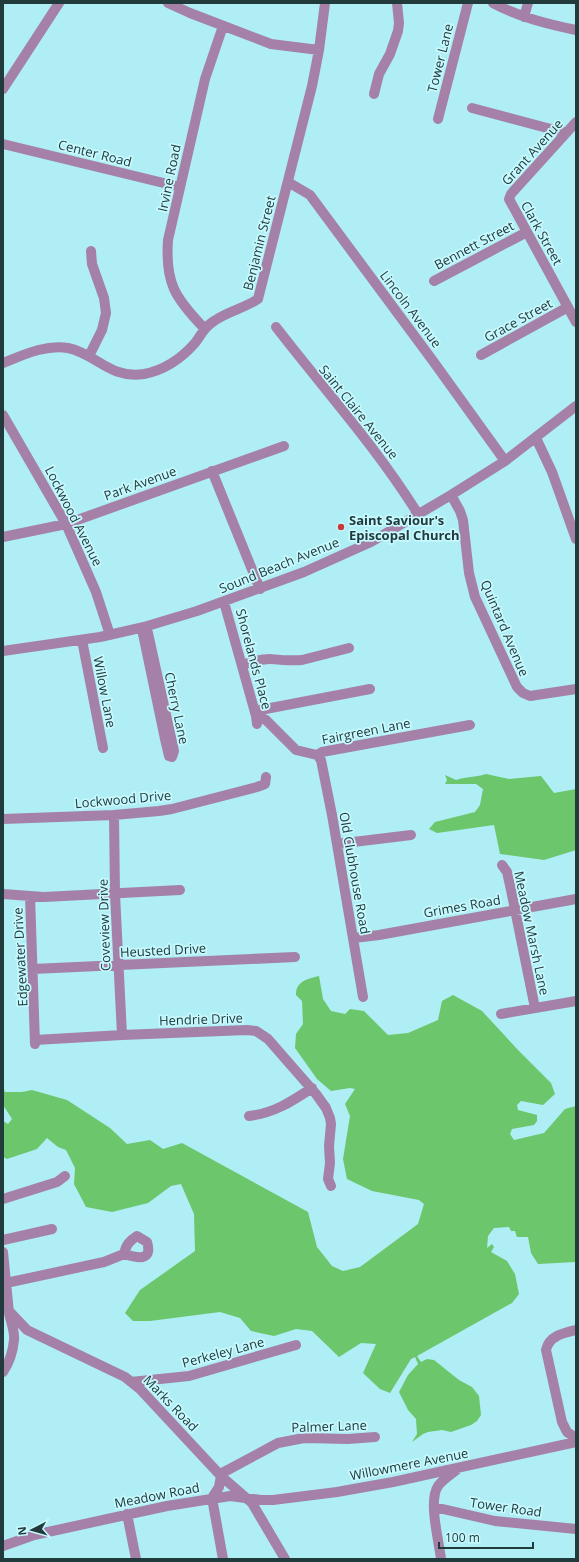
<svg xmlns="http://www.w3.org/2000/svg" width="579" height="1562" viewBox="0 0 579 1562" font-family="'Open Sans',sans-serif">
<rect width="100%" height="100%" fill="#aeeef4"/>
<!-- water -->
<path fill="#6cc66b" d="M486,774L509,779L541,776L554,793L576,789V850L544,860L500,854L494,825L437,833L429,829L435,822L475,812L480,805L483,789L476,784H445L447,780L445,775L456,780C468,776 474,778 486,774Z
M319,976L323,999L331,1011L345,1014L350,1009L364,1011L388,1035L408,1033L438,1020L442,1001L453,995L482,1011L518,1050L551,1083L555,1094L543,1105L521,1101L517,1105L518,1110L537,1115V1121L534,1125L512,1129L510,1134L514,1140L544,1133L565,1109L576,1106V1262L538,1264L531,1253L528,1237H517L515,1231H511L509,1227L494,1228L488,1236L487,1248L492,1244L494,1247L491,1252L507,1261L515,1274L519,1294L512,1303L417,1356L421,1362L427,1359L434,1360L459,1380L472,1387L479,1396L481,1415L477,1421L471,1425L451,1432L442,1430L428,1432L423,1434L412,1442L417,1434L416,1419L408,1410L399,1392L408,1375L418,1364L415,1357L411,1359L390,1393L380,1389L363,1373L376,1344L361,1343L339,1357L312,1331L296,1329L274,1336L251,1331L240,1318L220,1312L150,1321H133L125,1313L140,1290L195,1251L194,1214L181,1184L171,1186L148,1203L112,1212L86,1207L74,1184L75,1168L66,1150L58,1147L47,1138L37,1149L7,1159L3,1157V1121L8,1124L12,1119L3,1105V1088L5,1092H22L32,1090L67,1100L110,1128L127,1144L150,1140L163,1149L182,1143L308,1212L317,1247L332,1266L343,1271L360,1267L418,1224L424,1204L419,1200L372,1191L347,1179L343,1159L350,1116L345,1104L355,1089L350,1088L331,1091L317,1079L295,1048L296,1034L303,1024L302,1001L296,995C296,981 307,979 319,976Z"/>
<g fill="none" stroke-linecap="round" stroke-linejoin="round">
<!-- minor -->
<path stroke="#a581a8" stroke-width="10" d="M168,3L190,13L271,44L319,50
M493,3C519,17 547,24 576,30
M524,17L528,3
M3,89L59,3
M374,94L379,74L390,54L398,31L399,23L397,3
M472,108L566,133
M438,119L468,3
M576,122L511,194L509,199L576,322
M3,144L180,187
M288,182L310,195L433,361L505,461
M434,281L527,232
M276,327C324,389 377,448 418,514
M204,328C175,298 165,283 168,240L205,79L223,26
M481,355L568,307
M89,356L102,330L106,313L104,298L92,264L91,251
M3,363C23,355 46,344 68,348C97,354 109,379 144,374C165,370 181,359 195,343C203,333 202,329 214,321C228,311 245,308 258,299L312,86L319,50L325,3
M3,415L66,524L96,592L110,635
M536,438L552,472L576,539
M212,471L260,589
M451,495L460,511L463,520L469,573L475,597L517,687L523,693L530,696L576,689
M3,537L66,524L284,446
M224,602L256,716L257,724
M144,627L148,633L174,751L172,757L169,756L165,739L143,634Z
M82,640L103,748
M3,651L100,637L144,627L197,611L304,572L371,542L451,495L505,461L576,406
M242,665C251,662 260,659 270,659C281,660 291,661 302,660L349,648
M255,711L370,689
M256,716L266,720L296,750L317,755L322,752L470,725
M317,755L321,760L332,815L363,997
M114,815L115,894L122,1035
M3,819L114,815L159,811L172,809L257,787L265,784L266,777
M337,844L411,835
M502,865L507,872L511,890L535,1008
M3,894L44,897L180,890
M30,896L35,1044
M354,938L379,935L576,899
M33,969L295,957
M501,1014L576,1001
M35,1040L122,1035L247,1030L256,1031L268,1039L316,1094L326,1108L330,1118L331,1124L329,1146L330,1163L328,1179L331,1186
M249,1116C274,1113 291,1102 312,1088
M3,1199L57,1182L65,1176
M3,1240L52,1229
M3,1252C5,1273 7,1293 9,1313C11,1323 15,1331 14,1340C13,1351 9,1363 3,1372
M6,1283L104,1262L124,1254C126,1245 129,1241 137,1236L147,1242C153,1262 137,1258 124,1254
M9,1311L27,1330L125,1377L140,1389L221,1476L252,1503L285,1559
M576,1330C563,1333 549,1336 546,1350L562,1422L567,1432L576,1438
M131,1382L189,1376L296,1345
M434,1507L495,1521L576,1529
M127,1514L136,1559
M3,1546L34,1535L167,1506L230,1496L261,1500H273L337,1492L393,1482L576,1442
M223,1559L212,1498L219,1487L221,1476L224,1472L278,1443L304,1438L348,1439L375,1437
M441,1559C439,1541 428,1501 438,1486C443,1479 452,1474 459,1468"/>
</g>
<!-- markers -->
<circle fill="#c8393d" stroke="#c7f9fe" stroke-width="1.5" cx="341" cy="527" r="4"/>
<g text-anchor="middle" stroke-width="3.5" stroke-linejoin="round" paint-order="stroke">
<!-- street labels -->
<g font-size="13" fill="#213b3d" stroke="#c7f9fe">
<text transform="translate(440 58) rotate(-76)" y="5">Tower Lane</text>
<text transform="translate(532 152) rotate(-48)" y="5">Grant Avenue</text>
<text transform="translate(95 153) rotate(14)" y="5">Center Road</text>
<text transform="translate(169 178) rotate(-78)" y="5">Irvine Road</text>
<text transform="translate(542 233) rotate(61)" y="5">Clark Street</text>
<text transform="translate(259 243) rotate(-76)" y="5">Benjamin Street</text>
<text transform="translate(474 245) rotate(-28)" y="5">Bennett Street</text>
<text transform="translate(411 309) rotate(53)" y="5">Lincoln Avenue</text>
<text transform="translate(518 320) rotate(-29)" y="5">Grace Street</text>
<text transform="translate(359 412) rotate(51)" y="5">Saint Claire Avenue</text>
<text transform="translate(140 483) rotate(-20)" y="5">Park Avenue</text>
<text transform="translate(74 516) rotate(63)" y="5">Lockwood Avenue</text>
<text transform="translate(279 565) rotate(-22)" y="5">Sound Beach Avenue</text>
<text transform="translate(505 628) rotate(67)" y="5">Quintard Avenue</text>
<text transform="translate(254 659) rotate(75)" y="5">Shorelands Place</text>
<text transform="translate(105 692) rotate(79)" y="5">Willow Lane</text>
<text transform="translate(177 708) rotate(78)" y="5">Cherry Lane</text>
<text transform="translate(366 731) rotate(-11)" y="5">Fairgreen Lane</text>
<text transform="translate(123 799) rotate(-5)" y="5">Lockwood Drive</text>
<text transform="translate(355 873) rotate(80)" y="5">Old Clubhouse Road</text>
<text transform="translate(462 906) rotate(-10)" y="5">Grimes Road</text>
<text transform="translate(104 925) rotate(-92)" y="5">Coveview Drive</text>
<text transform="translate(532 933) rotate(78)" y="5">Meadow Marsh Lane</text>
<text transform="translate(163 950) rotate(-3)" y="5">Heusted Drive</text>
<text transform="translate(20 957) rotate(-93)" y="5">Edgewater Drive</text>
<text transform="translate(201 1019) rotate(-2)" y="5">Hendrie Drive</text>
<text transform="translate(223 1352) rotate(-15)" y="5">Perkeley Lane</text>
<text transform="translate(171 1403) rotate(46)" y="5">Marks Road</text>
<text transform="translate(329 1426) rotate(-2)" y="5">Palmer Lane</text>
<text transform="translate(409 1464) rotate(-11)" y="5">Willowmere Avenue</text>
<text transform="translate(157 1495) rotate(-11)" y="5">Meadow Road</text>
<text transform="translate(506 1507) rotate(8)" y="5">Tower Road</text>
</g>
<!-- poi labels -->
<g font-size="13" font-weight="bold" fill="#213b3d" stroke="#c7f9fe" text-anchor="start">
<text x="349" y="525">Saint Saviour's<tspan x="349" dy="15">Episcopal Church</tspan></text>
</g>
</g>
<!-- border -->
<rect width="579" height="1562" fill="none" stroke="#213b3d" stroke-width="8"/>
<!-- north arrow -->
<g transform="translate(32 1530) rotate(264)" stroke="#c7f9fe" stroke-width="3" paint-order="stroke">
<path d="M0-3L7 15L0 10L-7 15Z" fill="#213b3d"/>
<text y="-6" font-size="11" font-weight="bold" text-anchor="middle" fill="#213b3d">N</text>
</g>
<!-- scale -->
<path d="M439 1542v6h94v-6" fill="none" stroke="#213b3d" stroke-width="2"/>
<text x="445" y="1542" font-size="12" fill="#213b3d" stroke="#c7f9fe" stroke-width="3" paint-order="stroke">100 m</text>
</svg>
